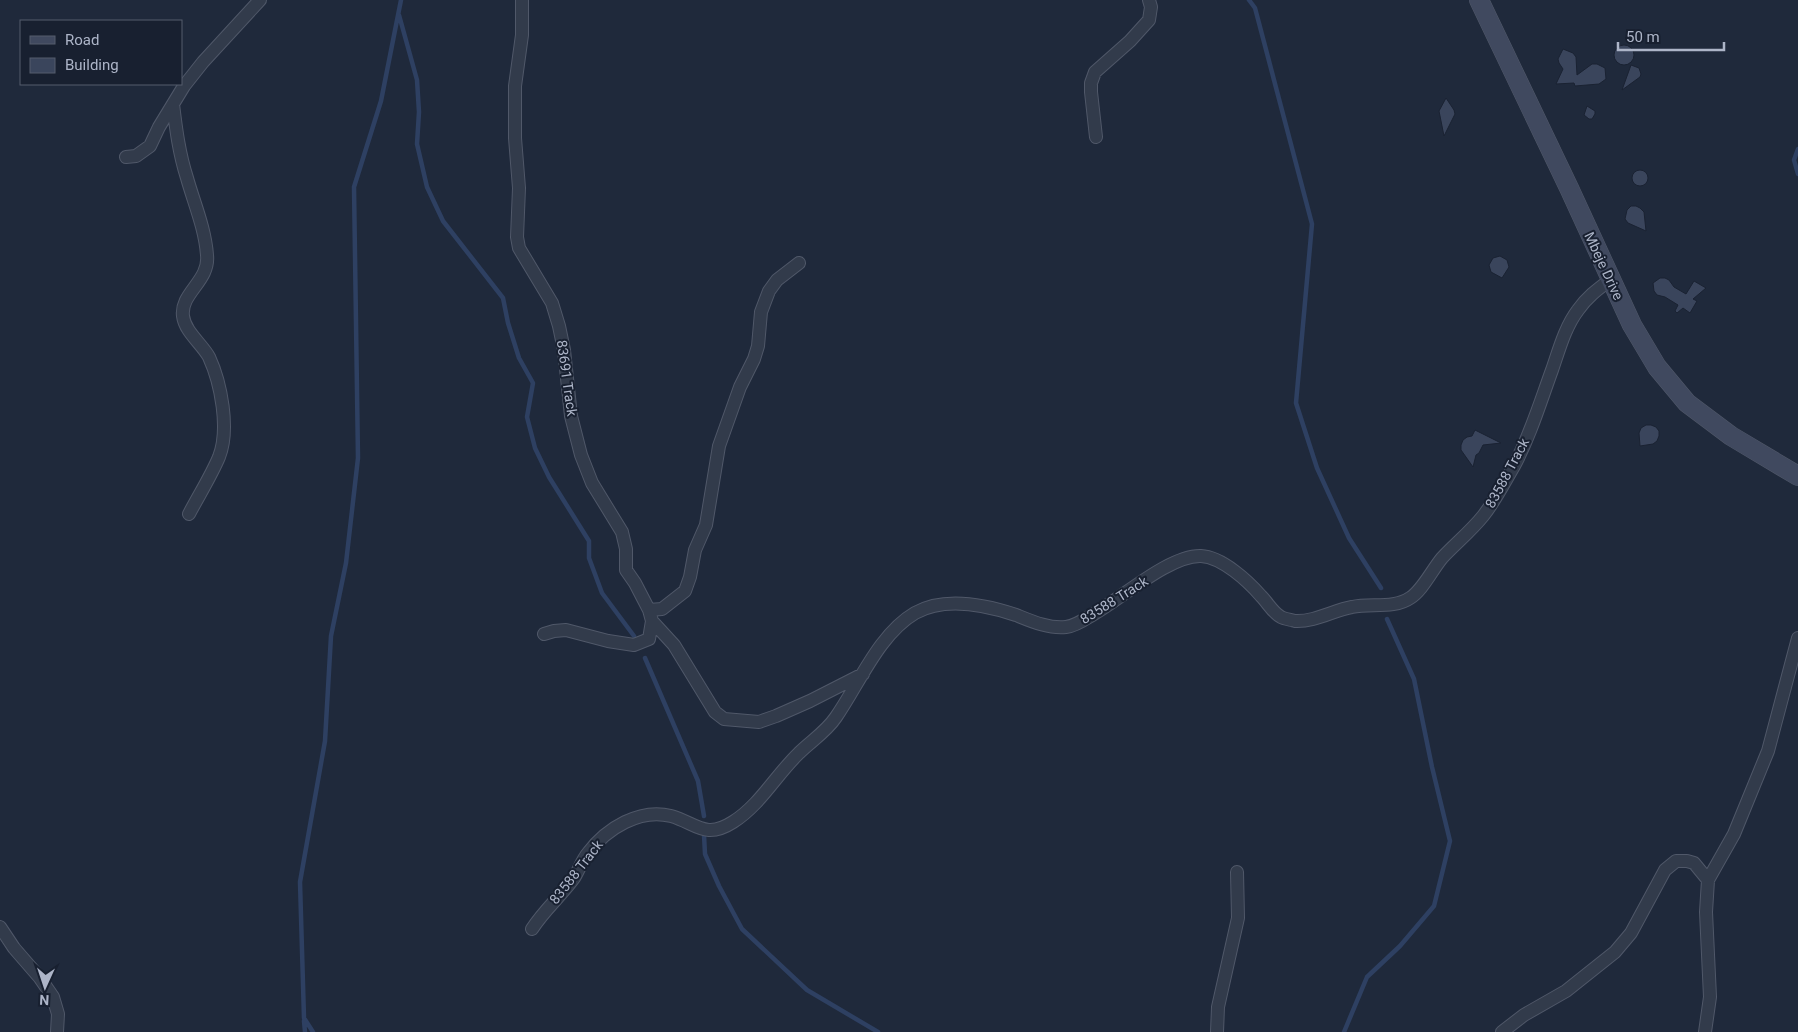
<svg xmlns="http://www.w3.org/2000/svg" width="1798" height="1032" viewBox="0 0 1798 1032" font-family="Roboto,sans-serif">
<rect width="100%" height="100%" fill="#1f293b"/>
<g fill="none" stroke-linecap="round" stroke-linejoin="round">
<!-- stream -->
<path stroke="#2e4062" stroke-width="4.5" d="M1249,0L1255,8L1312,224L1296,403L1317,468L1349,538L1381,588
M399,15L417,80L419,112L417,144L427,187L443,221L503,298L508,323L519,358L533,383L527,417L535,448L549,477L589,541V558L602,593L634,636
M1798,149L1794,160L1798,174
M645,658L698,781L704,816
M704,835L705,854L719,886L742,929L807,990L878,1032
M304,1021L305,1032
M313,1032L304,1018L300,882L325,741L331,636L346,563L358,458L354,187L381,101L401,0
M1344,1032L1367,977L1400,946L1434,906L1450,841L1432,767L1414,679L1387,619"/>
</g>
<!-- building -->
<path fill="#3a455c" stroke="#1a2232" d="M1614 55a10 10 0 1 1 20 0a10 10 0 1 1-20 0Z
M1563,49L1573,53L1576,57L1577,75L1592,64H1597L1605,68L1606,79L1599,84L1575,86L1574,83L1556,84L1563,69L1559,63L1558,59Z
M1631,65L1639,68L1641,74L1640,77L1622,90Z
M1446,98L1454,110L1455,114L1444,136L1439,111Z
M1587,106L1595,111V114L1592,119H1589L1584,115Z
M1632 178a8 8 0 1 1 16 0a8 8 0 1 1-16 0Z
M1631,206H1636L1640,208L1644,212L1646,231L1628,223L1625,219L1627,210Z
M1500,256L1507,260L1509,267L1502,278L1491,272L1489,265L1493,258Z
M1660,278H1665L1669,280L1674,287L1686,294L1694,281L1706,288L1693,299L1697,301L1690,313L1683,308L1677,313L1675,311L1678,305L1665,297L1657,295L1654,291L1653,283Z
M1646,425H1651L1656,427L1659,431V436L1657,441L1653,444L1640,446L1639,433L1641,428Z
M1475,430L1501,443L1483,445L1479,453L1476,455L1473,467L1461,450V445L1463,440L1467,437L1472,436Z"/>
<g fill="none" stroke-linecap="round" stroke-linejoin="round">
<!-- street casing -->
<g stroke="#505869" stroke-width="14">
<path id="street" d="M522,0V35L515,86V138L519,188L517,237L519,248L552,303L559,326L564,350L571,416L581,455L592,483L622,532L626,549V570L635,583L649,610L652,621L649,639L634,645L608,641L566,630L554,631L544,634
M173,104C176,129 179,153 187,178C194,203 205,228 207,255C210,281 180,293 183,316C185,332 202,344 209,357C221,383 230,429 219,457C211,476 199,495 189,514
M1096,137L1091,92V83L1095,72L1130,41L1149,20L1151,7L1149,0
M126,157L136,156L150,146L159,127L184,86L203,62L260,0
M649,610L662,609L685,591L690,577L695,550L706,525L719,446L740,387L754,359L758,346L761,312L769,291L777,280L799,263
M652,621L674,645L715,712L724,719L759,722L776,716L810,701L863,674
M0,927L14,948L40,978L53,997L58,1014L57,1032
M532,929C544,910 561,896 574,878C579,870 582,860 588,853C607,828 640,808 671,816C696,823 705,840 733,822C760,805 776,775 799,753C811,741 826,732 836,717C859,684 879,634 915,613C945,596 986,605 1016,615C1031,621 1049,629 1066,627C1075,626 1084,620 1092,615C1121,599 1169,555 1201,556C1222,557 1248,581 1261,596C1268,603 1273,613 1281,617C1284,619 1293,620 1295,621C1315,622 1334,610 1352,607C1371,603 1394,609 1410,598C1422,591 1432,570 1442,558C1455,544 1471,531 1483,516C1495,501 1504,483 1514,466C1530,436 1540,403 1552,370C1559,350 1565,327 1578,310C1587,297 1598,289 1610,280
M1217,1032L1218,1007L1238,918L1237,872
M1502,1032L1524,1015L1566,991L1615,952L1631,933L1665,870L1676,861H1687L1694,863L1708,880L1734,834L1768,751L1798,638
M1705,1032L1710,997L1706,912L1708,880"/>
</g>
<!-- secondary casing -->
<g stroke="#505869" stroke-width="20">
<path id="secondary" d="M1479,0L1569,188L1632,325L1657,367L1687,403L1731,436L1798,476"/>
</g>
<!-- street -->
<use href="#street" stroke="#323b4b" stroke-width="12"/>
<!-- secondary -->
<use href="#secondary" stroke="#40495f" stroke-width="19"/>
</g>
<g text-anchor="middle" stroke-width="4" stroke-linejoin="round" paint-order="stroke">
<!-- street labels -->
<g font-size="14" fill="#adb5c8" stroke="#182030">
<text transform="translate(1604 266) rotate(65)" y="5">Mbeje Drive</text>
<text transform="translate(567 378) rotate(82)" y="5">83691 Track</text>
<text transform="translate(1507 473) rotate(-62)" y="5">83588 Track</text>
<text transform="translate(1114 600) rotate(-32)" y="5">83588 Track</text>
<text transform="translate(576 872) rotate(-52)" y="5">83588 Track</text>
</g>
</g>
<!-- legend -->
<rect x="20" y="20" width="162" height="65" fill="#182030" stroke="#545c6d"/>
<rect x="30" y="36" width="25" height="8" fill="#40495f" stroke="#545c6d"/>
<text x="65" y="45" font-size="15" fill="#adb5c8">Road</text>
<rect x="30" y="58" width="25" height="15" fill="#3a455c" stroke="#545c6d"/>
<text x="65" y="70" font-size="15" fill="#adb5c8">Building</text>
<!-- north arrow -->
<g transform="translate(45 987) rotate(183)" stroke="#182030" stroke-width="4" paint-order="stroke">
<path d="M0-4L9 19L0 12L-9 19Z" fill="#adb5c8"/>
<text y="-8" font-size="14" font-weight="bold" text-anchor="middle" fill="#adb5c8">N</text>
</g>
<!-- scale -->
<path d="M1618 42v8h106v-8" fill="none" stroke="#adb5c8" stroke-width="2.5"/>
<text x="1626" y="42" font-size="15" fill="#adb5c8" stroke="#182030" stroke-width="4" paint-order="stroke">50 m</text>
</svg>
